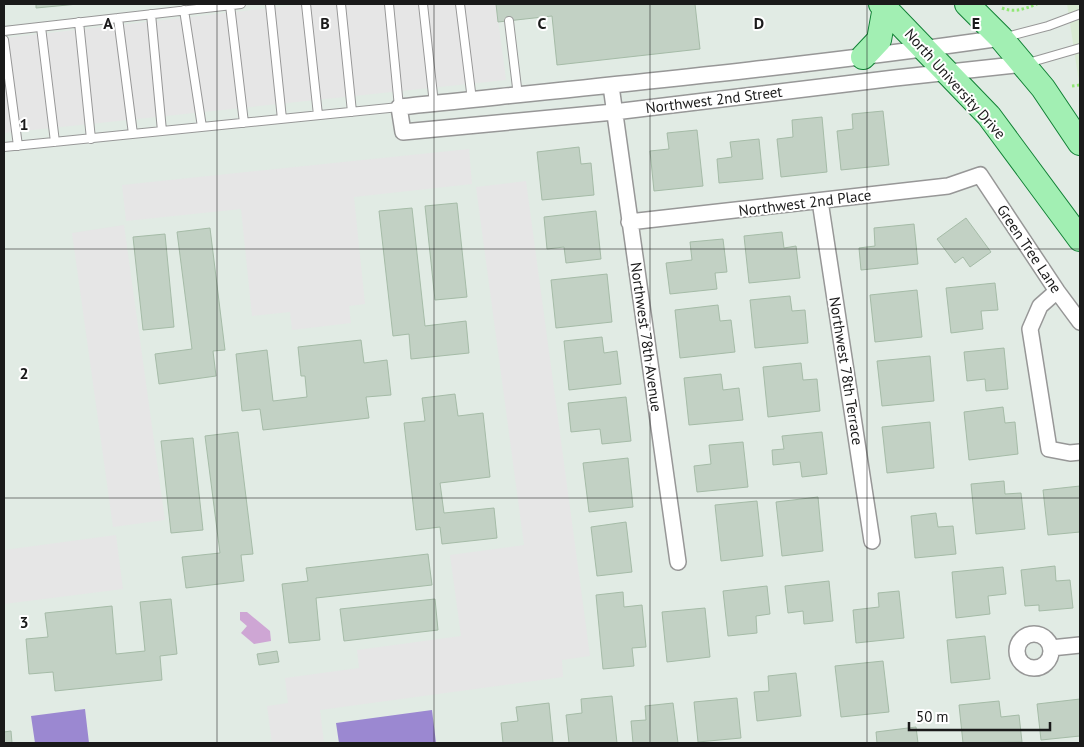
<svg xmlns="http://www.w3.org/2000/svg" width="1084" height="747" viewBox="0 0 1084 747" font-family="'PT Sans',sans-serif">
<rect width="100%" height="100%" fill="#e1ebe4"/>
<!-- commercial -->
<path fill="#d9ead2" d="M1067,4H1080V84L1079,82Z"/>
<!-- pitch -->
<path fill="#9b88d1" d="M85,709L89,743H35L31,716Z
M432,710L436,743H339L336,723Z"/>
<!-- parking -->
<path fill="#e6e6e6" d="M304,4H496L506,80L4,133V38Z
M469,149L472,184L354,197L365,304L349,306L351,323L292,330L290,312L252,316L241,209L126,221L122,185Z
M526,181L590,656L562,660L563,677L320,710L324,743H272L267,706L288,703L285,678L359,668L357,650L461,636L450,555L524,545L476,187Z
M124,225L165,520L113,527L72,233Z
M116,535L123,589L4,604V550Z"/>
<!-- water -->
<path fill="#cea6d4" d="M240,612H247L270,631L271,641L254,644L241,633L247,626L240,620Z"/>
<!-- building -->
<path fill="#c2d1c4" stroke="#a5bba7" d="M36,4H78L36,8Z
M496,4H695L700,49L557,65L552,16L498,22Z
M883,111L889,165L841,170L837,131L853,129L852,114Z
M822,117L827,172L781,177L777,139L793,137L792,120Z
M697,130L703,186L654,191L650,151L669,149L667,133Z
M759,139L763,179L719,183L717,159L732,157L730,142Z
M579,147L581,164L591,163L594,195L542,200L537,152Z
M457,203L467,297L435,300L425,206Z
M412,208L425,326L466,321L469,353L411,359L409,334L393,336L379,211Z
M596,211L601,259L566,263L564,247L547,249L544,217Z
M966,218L991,252L970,267L963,257L955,263L937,239Z
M914,224L918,264L861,270L859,248L875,246L874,228Z
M210,228L225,350L213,351L216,376L159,384L155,354L192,349L177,232Z
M782,232L784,248L796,246L800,278L749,283L744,236Z
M165,234L174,327L143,330L133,237Z
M723,239L727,272L715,273L717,289L670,294L666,263L692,260L690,242Z
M607,274L612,322L556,328L551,280Z
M995,283L998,310L981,311L983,329L951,333L946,288Z
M917,290L922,337L875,342L870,295Z
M790,296L792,311L805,310L808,343L755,348L750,300Z
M718,305L720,321L731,320L735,352L680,358L675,310Z
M602,337L604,353L617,351L621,384L569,390L564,341Z
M361,340L364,363L387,360L391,395L366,397L369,418L263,430L260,409L242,411L236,354L267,350L273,401L307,397L305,376H301L298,347Z
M1004,348L1008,389L986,391L985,379L967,381L964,352Z
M930,356L934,401L882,406L877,361Z
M801,363L803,380L817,379L820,411L768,417L763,367Z
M721,374L723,390L739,388L743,420L689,425L684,378Z
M455,394L458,416L483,413L490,477L440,483L444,513L494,508L497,538L442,544L440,527L416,530L404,423L425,421L422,398Z
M626,397L631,441L602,444L600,429L571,432L568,403Z
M1003,407L1005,423L1015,422L1018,454L969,460L964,412Z
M930,422L934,468L887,473L882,427Z
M238,432L253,554L241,555L244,581L186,588L182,557L220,553L205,436Z
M822,432L827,474L802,477L800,462L773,465L772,450L784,449L782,436Z
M193,438L203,530L171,533L161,441Z
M743,442L748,487L697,492L694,466L711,464L709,445Z
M628,458L633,507L589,512L583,463Z
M1004,481L1005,494L1021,493L1025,529L976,534L971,484Z
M1080,486V532L1048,535L1043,490Z
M818,497L823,551L782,556L776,502Z
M757,501L763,556L721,561L715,505Z
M936,513L938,527L953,526L956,554L915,558L911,516Z
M626,522L632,572L597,576L591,527Z
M428,554L432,585L316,598L320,640L289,643L282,584L308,581L306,568Z
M1055,566L1056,581L1070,580L1073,608L1039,611V605L1025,606L1021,570Z
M1003,567L1006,594L988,596L990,614L956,618L952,572Z
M829,581L833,621L804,624L803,611L788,613L785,586Z
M767,586L770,614L756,616L757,633L728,636L723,591Z
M899,591L904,638L856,643L853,610L879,607L878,593Z
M623,592L624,607L642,605L646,647L632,648L634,666L603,669L596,595Z
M171,599L177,654L160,656L162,680L55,691L53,672L29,674L26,639L48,637L45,613L112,606L116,654L145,651L140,602Z
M435,599L438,630L344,641L340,609Z
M705,608L710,657L667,662L662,612Z
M985,636L990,679L951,683L947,640Z
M277,651L279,662L259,665L257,654Z
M883,661L889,712L841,717L835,666Z
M796,673L801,716L757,721L754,692L769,691L768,676Z
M612,696L617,743H569L566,715L582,713L581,699Z
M737,698L741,738L698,742L694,702Z
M1080,699V736L1041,740L1037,704Z
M999,701L1001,717L1019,715L1022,742L963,743L959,705Z
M549,703L553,743H503L501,723L518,721L516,707Z
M673,703L678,743H633L631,721L646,720L645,706Z
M916,727L918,743H877L876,732Z
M11,731L12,743H4V732Z"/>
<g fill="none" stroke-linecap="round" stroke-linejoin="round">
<!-- service casing -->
<g stroke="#979797" stroke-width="10">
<path id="service" d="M270,4L282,119
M306,4L318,115
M341,4L352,112
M423,4L434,104
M460,4L472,100
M230,5L244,123
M184,10L202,127
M151,14L162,131
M118,18L133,134
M509,21L518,96
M79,22L91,139
M41,27L55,142
M4,31L241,4
M1006,37L1048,26L1080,14
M4,40L18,146
M1028,63L1080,48
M4,147L399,107L389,4"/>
</g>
<!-- minor casing -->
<g stroke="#979797" stroke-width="18">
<path id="minor" d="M1001,38C801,67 600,86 399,107L403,132L614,112L895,78L1024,64
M611,86L678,562
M820,201L872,541
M629,222L948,186L980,175L1057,291L1080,322
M1057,291L1040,306L1030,329L1049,449L1070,453L1080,452
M1017 651a17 17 0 1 1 34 0a17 17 0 1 1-34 0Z
M1051,648L1080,645"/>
</g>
<!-- primary casing -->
<g stroke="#118035" stroke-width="26">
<path id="primary" d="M881,4L989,116L1080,239
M967,4L1001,38L1043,88L1080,143
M863,57L879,40L885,7"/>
</g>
<!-- path -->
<path stroke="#91e875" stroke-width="3" stroke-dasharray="2.5 2.5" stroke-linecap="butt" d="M1002,8C1015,13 1024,9 1037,4
M1072,86L1080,85"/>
<!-- service -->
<use href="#service" stroke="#fff" stroke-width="8"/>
<!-- minor -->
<use href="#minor" stroke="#fff" stroke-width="15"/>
<!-- primary -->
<use href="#primary" stroke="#a2efb3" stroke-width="24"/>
</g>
<!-- grid -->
<path fill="none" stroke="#1a1a1a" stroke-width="1" stroke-opacity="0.55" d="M217,4V743M434,4V743M650,4V743M867,4V743M4,249H1080M4,498H1080"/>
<g text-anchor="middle" stroke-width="4" stroke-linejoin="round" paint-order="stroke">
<!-- street labels -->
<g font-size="15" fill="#1a1a1a" stroke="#fff">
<text transform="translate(955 84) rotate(48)" y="5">North University Drive</text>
<text transform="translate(714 100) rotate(-7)" y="5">Northwest 2nd Street</text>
<text transform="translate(805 203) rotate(-7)" y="5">Northwest 2nd Place</text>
<text transform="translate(1029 249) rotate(56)" y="5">Green Tree Lane</text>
<text transform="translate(646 337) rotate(82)" y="5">Northwest 78th Avenue</text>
<text transform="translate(846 371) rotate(81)" y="5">Northwest 78th Terrace</text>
</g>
</g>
<g font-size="16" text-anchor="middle" font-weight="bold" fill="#1a1a1a" stroke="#fff" stroke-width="4" stroke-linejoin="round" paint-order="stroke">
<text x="108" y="29">A</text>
<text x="325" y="29">B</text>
<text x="542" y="29">C</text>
<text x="759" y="29">D</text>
<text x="976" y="29">E</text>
<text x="24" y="130">1</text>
<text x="24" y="379">2</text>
<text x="24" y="628">3</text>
</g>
<!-- border -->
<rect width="1084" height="747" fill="none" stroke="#1a1a1a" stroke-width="10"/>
<!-- scale -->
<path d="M909 722v8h141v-8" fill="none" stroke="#1a1a1a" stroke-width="2.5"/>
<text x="916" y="722" font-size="15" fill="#1a1a1a" stroke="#ffffff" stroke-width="4" paint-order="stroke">50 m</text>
</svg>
